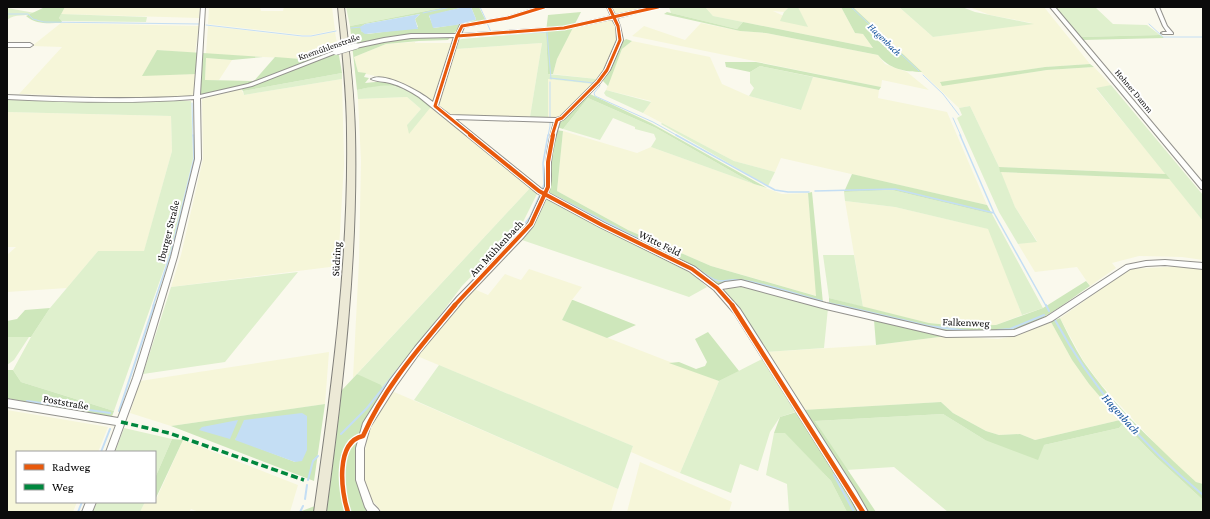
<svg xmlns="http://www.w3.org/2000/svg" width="1210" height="519" viewBox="0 0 1210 519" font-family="'Crimson Pro',serif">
<rect width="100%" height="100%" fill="#faf9ed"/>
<!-- farmland -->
<path fill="#f6f6d9" d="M65,7H200L199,18L61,14Z
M209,7H260L261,11H283L284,7H332L335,30L311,35H303L208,24Z
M611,7H654L621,14L614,12Z
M705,7H789L784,12L773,11L807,27L798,7H841L855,33L863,34L873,48L713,16Z
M853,7H899L933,37L1032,23L990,15L969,7H1044L1090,64L1045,67L940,83L942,85L1047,70L1094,67L1111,85L1096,89L1166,174L999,167L970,106L959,108Z
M609,19L613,20L617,28L616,42L604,69L597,79L553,74L557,59L573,27Z
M61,23L199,26L195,53L157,50L143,75L197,74L196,92L191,96L160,99L19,94L62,47L32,46Z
M701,23L740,31L766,33L878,55L885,64L907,72L929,90L882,80L881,87L632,36L644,26L685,40Z
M208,26L302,37H310L335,32L337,44L301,59L206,54Z
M632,41L710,57L722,84L749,96L800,110L813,77L879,90L878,98L947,112L987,205L781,158L775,172L734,161L643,113L651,101L606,90L622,49Z
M415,42V43H453L436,100L431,101L418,91L400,82L358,72L354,57L386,44Z
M542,43L530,117L457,115L448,113L442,109L439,103L456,49Z
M206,58L232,60L219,80H205Z
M342,79L344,164L338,266L171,287L181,255L203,159L202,99L241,89L244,95Z
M548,79L593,84L558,118H548Z
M407,97L421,109L407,125L432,106L531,187L353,378L359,261L361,161L358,99Z
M7,112L171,116L172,151L144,252L98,251L67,288L7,292V255L16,247H7Z
M563,131L637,153L651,147L782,194L808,193L817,296L711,266L628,230L557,191Z
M1000,172L1170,179L1203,221V260L1182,257L1139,256L1112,263L1116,268L1090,286L1077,267L1035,272L1018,244L1037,241L1015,207Z
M845,201L895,207L989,229L1022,315L996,325L959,326L929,323L863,307Z
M1185,266L1203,269V484L1196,482L1161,450L1099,382L1083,360L1060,318L1130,269Z
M529,269L582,287L572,300L562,320L719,381L680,473L631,452L633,446L417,356L474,289L488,295L505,274L521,280Z
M1051,322L1072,360L1089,384L1120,420L1035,440L1020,434L999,435L986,431L953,413L941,402L803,410L766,352L876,345L947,336L998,339L1016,336Z
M329,352L325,404L171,426L130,413L140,381Z
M392,391L618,489L611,512H382L372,500L364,480V456L369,429Z
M7,410L108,427L98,452H17V502H77L73,512H7Z
M183,440L298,485L290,512H199L191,509L189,512H140L145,502H155Z
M640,462L732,502L729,512H627Z"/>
<!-- green -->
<path fill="#dff0cd" d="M346,7H446L350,26Z
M669,7H705L713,16L743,22L737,29L671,13Z
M789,7H798L808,27L780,21L784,12Z
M899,7H962L975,12L1034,24L933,37Z
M1053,7H1095L1113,24L1147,25L1160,35L1080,37Z
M7,8L35,13C24,17 16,13 7,20Z
M61,14L147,17L146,22L62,21L59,18Z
M546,32L548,74L597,79L593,84L548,79V118L530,117L542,43L456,49L459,40L462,39Z
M760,66L813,77L801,110L749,96L754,88L750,83V72Z
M342,73V79L244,95L243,91Z
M383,84C407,88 412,93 430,108L409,134L407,125L421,109L407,97L358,99L357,90Z
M1111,85L1203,195V221L1096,88Z
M606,90L651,102L643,113L606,96L604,93Z
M588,98L656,128L754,184L651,147L656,139L654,134L635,129V127L613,118L600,140L563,129Z
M7,100L191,101L193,159L171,249L114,411L21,382L13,370L31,337L50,308L98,251H144L172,151L171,116L7,112Z
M970,106L999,167L1015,207L1037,242L1018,244L999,212L957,118L962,115L959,108Z
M662,123L734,161L775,172L768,186L661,124Z
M531,187L538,192L522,224L462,286L401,367L384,392L357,374Z
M892,190L992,214L1043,308L1022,315L988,229L895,207L845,201L844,192Z
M547,199L693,274L707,287L689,297L522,240L531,230Z
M823,255H854L863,307L829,298Z
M298,272L225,362L143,374L171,287Z
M742,287L828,308L824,348L766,352L724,292L727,288Z
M7,337H29L14,360L7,365Z
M764,358L795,412L780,417L770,432L758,471L740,464L731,493L680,473L719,381Z
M439,365L633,446L618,489L414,400Z
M943,414L985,440L1044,445L1119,428L1123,423L1155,456L1203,500V512H948L894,467L846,470L815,421Z
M124,428L172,439L155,478V452H115Z
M785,432L831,481L847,512H789L787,484L766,475L774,433Z
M96,502H145L140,512H93Z"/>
<!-- forest -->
<path fill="#cee7bb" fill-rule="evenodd" d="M45,7H65L59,18L62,21L61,23C49,23 36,25 26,16Z
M446,7H464L429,16L434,28L466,23L475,20L476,19L471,7H479L486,21L461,25L448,40L419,41L386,44L354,57L358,72L366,73L364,77L369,78L365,83L386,81L405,87L432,106L430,108C400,83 395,82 357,90L350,26ZM420,14L415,19L418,27L368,34L361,31V27L365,24Z
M841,7H853L922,72C905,72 889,69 878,55L766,33L740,31L664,14L667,12L737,29L743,22L873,48L863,34L855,33Z
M581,12L557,59L553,74H548L546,32L548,15Z
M1160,35L1164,38L1083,40L1080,37Z
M626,39L632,41L622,49L608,86L603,81C610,68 614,48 626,39Z
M337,44L342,73L243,91L239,86L201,95L196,92L197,74L142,76L157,50L263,57L232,60L206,58L205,80L254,81L275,57L301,59Z
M725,62H756L881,87L879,90L760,66L750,72L726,67Z
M1090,64L1094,67L1047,70L942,86L940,82L1045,67Z
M590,94L651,123L767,188L754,184L656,128L588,98L563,129L557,127L559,123Z
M556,130L563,131L557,191L628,230L711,266L816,296L808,193L812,192L823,303L741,282L717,284L549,193L550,162Z
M999,167L1166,174L1170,179L1000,172Z
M852,174L987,205L992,214L892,190L844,192Z
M1086,281L1090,286C1065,303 1041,323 1011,330C960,343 880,316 829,304V298L929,323L959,326L996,325L1043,308Z
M572,300H573L636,325L607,338L562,320Z
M50,308L31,337H7V321L17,319L25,310Z
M1060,318C1067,332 1074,347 1083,361C1114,406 1156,445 1196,482L1203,484V500L1155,456L1123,423L1119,428L1044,445L1038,460L985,440L943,414L815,421L876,512H847L831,481L785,433H774L780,417L803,410L941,402L953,413L986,431L999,435L1020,434L1035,440L1120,420L1089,384L1072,360L1051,322Z
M874,320L947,336L876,345Z
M708,332L739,371L719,381L669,363L679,362L696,369L705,366L707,362L695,339Z
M7,370H13L21,382L114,411L111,419L7,398Z
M357,374L381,385L384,392L362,428L356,464L358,482L371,512H299L328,501L342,390Z
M325,404L314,481L171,426ZM307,416L295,462L235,439Z
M172,439L183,440L155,500V478Z"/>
<!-- water -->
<path fill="#c4def4" d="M464,7H471L476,19L475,20L456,25L433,28L429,15Z
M420,14L415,19L418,29H416L365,34L361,31L360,27L365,24Z
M302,413L307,416V450L302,461L295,462L235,440L244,420Z
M238,420L230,439L199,430L202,427Z"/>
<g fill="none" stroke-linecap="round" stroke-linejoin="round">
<!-- stream-far2 -->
<path stroke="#c4def4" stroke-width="1" d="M480,7L486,20
M851,7L919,71
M423,13L451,7
M7,14H28L33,19L44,22L200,24
M487,23L491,32
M1149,24L1163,37H1203
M206,25L302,36H311L336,31
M351,28L362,27
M493,35L547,32L551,79
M923,75L943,94L959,115
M550,78L594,83
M599,84L600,86L594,93L595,96L653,122L678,136
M192,103L193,136
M953,118L961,136
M548,136L550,126V82"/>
<!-- stream-far1 -->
<path stroke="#c4def4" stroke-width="1.5" d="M676,135L775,190L788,192H809
M960,135L994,213L1046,306
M542,190L544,184L543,163L548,135
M815,191L895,189L994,213
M557,197L700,270
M704,273C722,287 723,278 741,280C768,284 796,294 822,301
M829,303L842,306
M153,306L171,252L194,159L193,135
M449,306L523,226L530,217L540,194"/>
<!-- stream -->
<path stroke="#c4def4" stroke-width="2" d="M838,305L928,326L969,331
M1046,305L1049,311
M1055,320C1093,390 1142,444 1203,495
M998,330L1010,329L1044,315
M27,401L110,413
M119,411L154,305
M341,434L367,408L450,305
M101,452L110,429
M834,475L854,512
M308,480L313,461L318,456
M305,499L307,485
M78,512L82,502
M300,512L303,506"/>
<!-- minor casing -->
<g stroke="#93928d" stroke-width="2">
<path id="minor" d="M201,7H205L200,95L248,84L334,51H338L339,52L252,86L200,98L201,159L177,257L141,378L114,452H106L116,425L7,407V399L118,418L133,378L171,257L195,159L194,99C132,104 69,102 7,99V95C69,98 132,100 194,96Z
M539,7H546L508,19L464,27L461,34L564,27L611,16L607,7H611L615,15L652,7H660L617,18L620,26L623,40L610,70L600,83L564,119L560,121C556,134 552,148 551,162C550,173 553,183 548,193L604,223L695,267L718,285L725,282L741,280L826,303L946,331L1014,330L1046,317L1126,265L1146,261L1165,260L1203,263V269L1165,265L1146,266L1130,269L1052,321L1014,336L946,337L826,309L741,286L722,289L740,309L856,491L868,512H858L850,497L734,313L714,290L689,271L600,227L546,198L533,226L523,238L463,301L421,351L396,386L370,427L364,448V480L373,504L378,509L380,512H368L365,507L356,480V448L363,423L390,380L415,347L457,297L519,234L528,223L541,195L537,193L419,97C410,91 401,86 390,83C384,81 376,82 371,79C385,71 422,93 433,102L454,37L411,38L384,42L356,48L353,46L356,44L384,38L411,34H456L460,25L507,17ZM612,19L616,26L617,40L604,70L596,81L560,117L556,118L450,115L438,106L459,37L564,29ZM455,119L554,122C547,144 545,164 545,187L543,190Z
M1050,7H1055L1203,183V189H1201Z
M1155,7H1159L1167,26L1173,33V34H1163L1161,33L1163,32H1167L1163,26Z
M7,43H30L33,45L30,47H7Z
M86,502H96L92,512H82Z"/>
</g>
<!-- major casing -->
<g stroke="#807f7a" stroke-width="2">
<path id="major" d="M338,7H344C349,49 354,91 355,133C358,260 343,386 326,512H314C332,387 349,261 347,133C347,91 342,49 338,7Z"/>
</g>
<!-- minor -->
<use href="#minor" fill="#fefefc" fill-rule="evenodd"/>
<!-- major -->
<use href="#major" fill="#ece9d6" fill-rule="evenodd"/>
<!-- minor-bridge casing -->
<g stroke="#93928d" stroke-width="7" stroke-linecap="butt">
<path id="minor-bridge" d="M336,52L356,46"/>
</g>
<!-- minor-bridge -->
<use href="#minor-bridge" stroke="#fefefc" stroke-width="5.5"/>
<!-- quiet -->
<path stroke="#00873e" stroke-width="3.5" stroke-dasharray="7 3.5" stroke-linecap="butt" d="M121,422L169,433L304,480"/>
<!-- cycleway-far2 casing -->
<g stroke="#fff" stroke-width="5">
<path id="cycleway-far2" d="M457,36L564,28L658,7
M472,136L435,106L457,36L462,26L508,18L544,7
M552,136L557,120L562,118L598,82L607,70L620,40L618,26L609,7"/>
</g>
<!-- cycleway-far1 casing -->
<g stroke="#fff" stroke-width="6">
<path id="cycleway-far1" d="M470,135L539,191L602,225L692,269L717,288L733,306
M454,306L531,224L548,187V162L553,135"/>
</g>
<!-- cycleway casing -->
<g stroke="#fff" stroke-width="7">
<path id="cycleway" d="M732,305L863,512
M348,512C341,492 335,442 363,436C384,387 421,346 455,305"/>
</g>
<!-- cycleway-far2 -->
<use href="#cycleway-far2" stroke="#e8590c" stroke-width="3"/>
<!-- cycleway-far1 -->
<use href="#cycleway-far1" stroke="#e8590c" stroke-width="4"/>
<!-- cycleway -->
<use href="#cycleway" stroke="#e8590c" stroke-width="4.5"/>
</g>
<g text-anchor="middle" stroke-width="4" stroke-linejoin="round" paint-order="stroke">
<!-- far-street labels -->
<g font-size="9" fill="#0b0b0b" stroke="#fff">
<text transform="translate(329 47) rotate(-19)" y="3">Knemühlenstraße</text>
<text transform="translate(1134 91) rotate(50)" y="3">Hohner Damm</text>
</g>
<!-- far-water labels -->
<g font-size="10" font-style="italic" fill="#14529c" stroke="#fff">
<text transform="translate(885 39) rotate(44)" y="4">Hagenbach</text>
</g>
<!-- street labels -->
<g font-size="11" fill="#0b0b0b" stroke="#fff">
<text transform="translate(168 231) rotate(-76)" y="4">Iburger Straße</text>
<text transform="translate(660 243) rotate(26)" y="4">Witte Feld</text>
<text transform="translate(496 248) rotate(-47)" y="4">Am Mühlenbach</text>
<text transform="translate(336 259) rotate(-87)" y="4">Südring</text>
<text transform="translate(966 322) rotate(2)" y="4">Falkenweg</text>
<text transform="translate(66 402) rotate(10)" y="4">Poststraße</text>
</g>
<!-- water labels -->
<g font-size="12" font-style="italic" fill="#14529c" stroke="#fff">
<text transform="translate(1121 414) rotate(48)" y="4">Hagenbach</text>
</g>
</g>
<!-- border -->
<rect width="1210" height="519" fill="none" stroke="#0b0b0b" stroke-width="16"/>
<!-- legend -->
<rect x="16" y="451" width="140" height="52" fill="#ffffff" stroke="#9d9d9d"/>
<rect x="24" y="464" width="20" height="6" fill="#e8590c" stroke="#9d9d9d"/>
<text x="52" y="471" font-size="12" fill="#0b0b0b">Radweg</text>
<rect x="24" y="484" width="20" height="6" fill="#00873e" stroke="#9d9d9d"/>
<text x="52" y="491" font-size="12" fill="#0b0b0b">Weg</text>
</svg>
